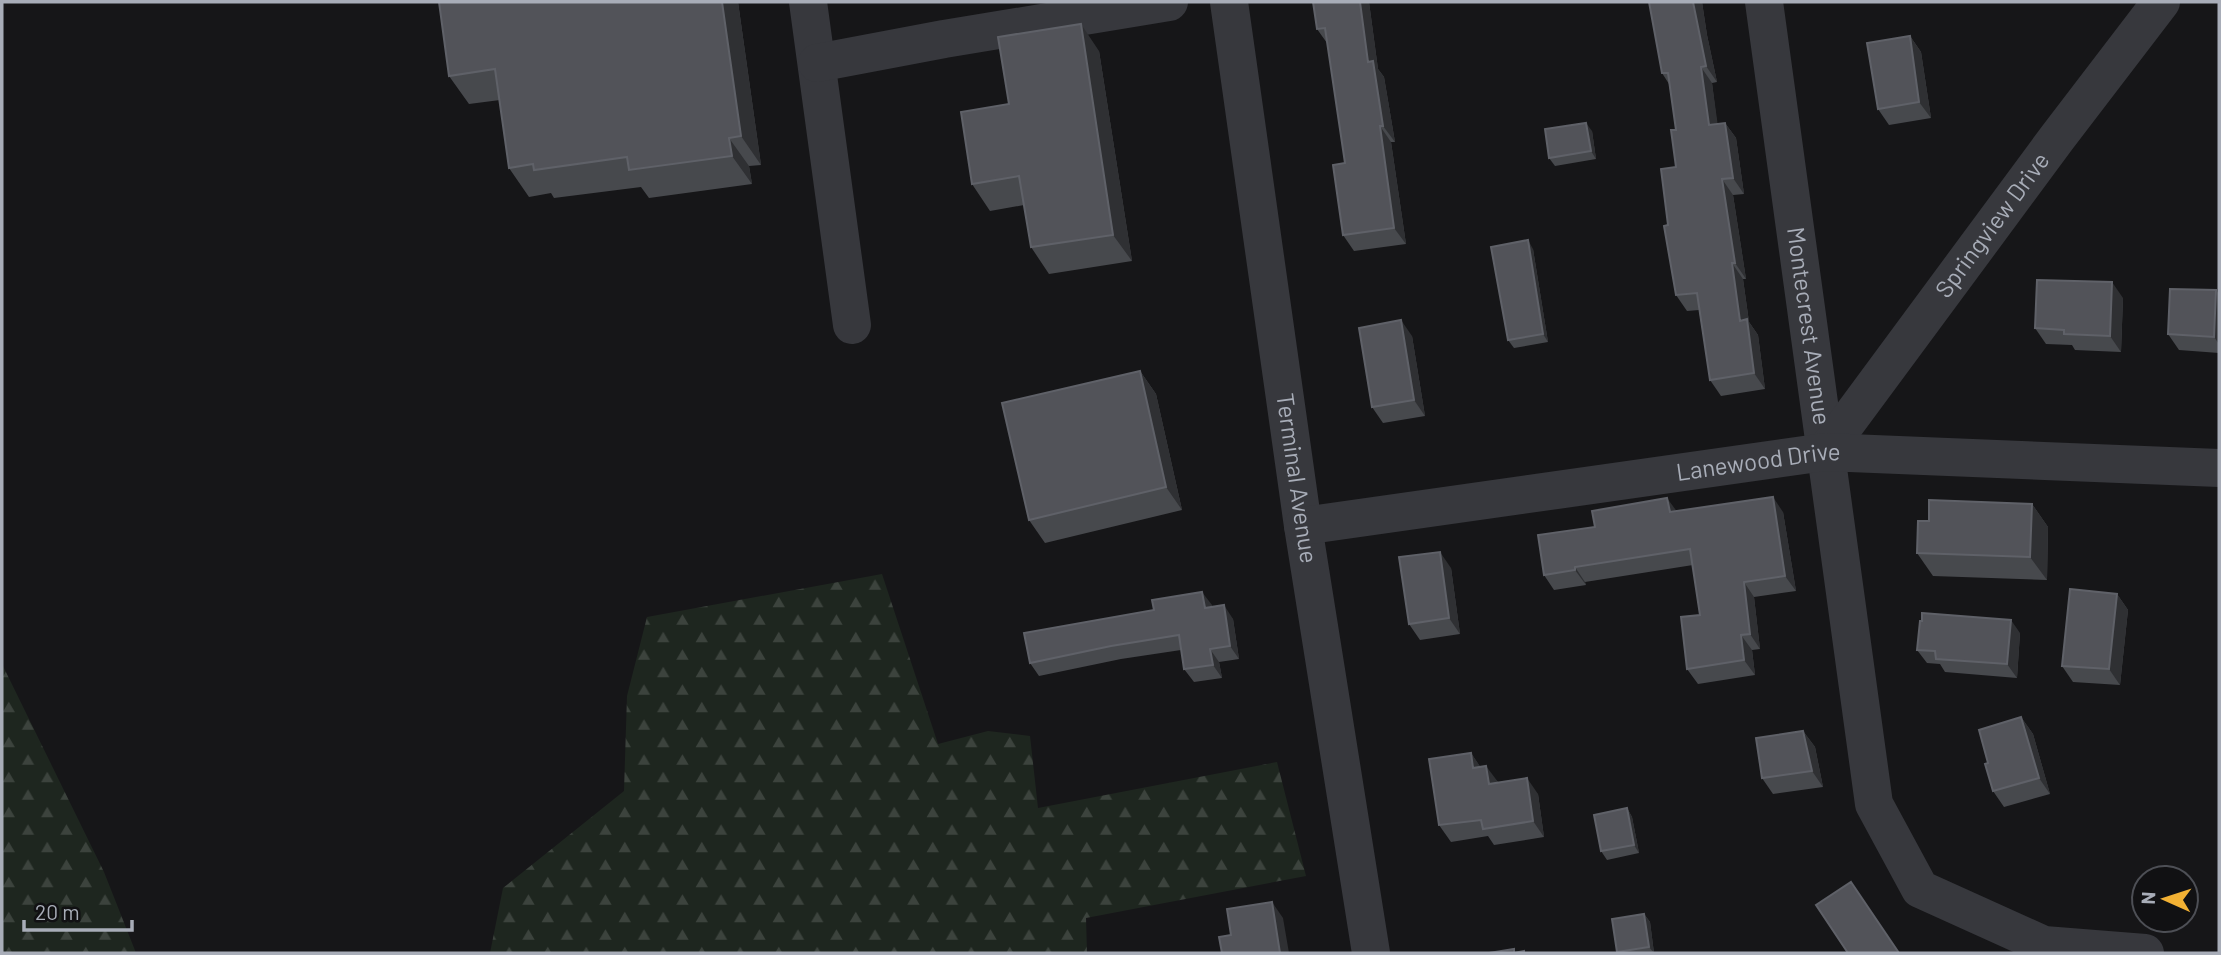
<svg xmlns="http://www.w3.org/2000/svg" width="2221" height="955" viewBox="0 0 2221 955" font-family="Barlow,sans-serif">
<defs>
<pattern id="forest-firs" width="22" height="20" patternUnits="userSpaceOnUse" patternTransform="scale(1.75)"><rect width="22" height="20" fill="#1e261f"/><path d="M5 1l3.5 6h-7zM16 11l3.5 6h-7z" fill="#3c433d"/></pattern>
</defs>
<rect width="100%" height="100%" fill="#161618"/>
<!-- forest -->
<path fill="url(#forest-firs)" d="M882,574L938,744L988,731L1030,736L1038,808L1277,762L1306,876L1086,918L1087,953H490L503,888L624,791L627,696L647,617Z
M2,664L104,872L136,953H2Z"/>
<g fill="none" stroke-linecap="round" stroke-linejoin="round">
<!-- minor -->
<g stroke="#37383d" stroke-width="38">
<path d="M808,2L852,325"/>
<path id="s1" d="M1229,2L1303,526L1371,953"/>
<path id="s2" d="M1764,2L1874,804L1920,889L2044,945L2145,953"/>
<path d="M817,63L944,39L1169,2"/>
<path id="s3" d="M1825,452L2057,138L2161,2"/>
<path id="s4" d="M1303,526L1825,452L2219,468"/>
</g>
</g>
<!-- wall -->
<path fill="#47494d" d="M738,2L761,165L749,166L752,184L649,198L641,187L554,198L551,193L529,197L509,168L500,100L469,104L449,76Z
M1313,2H1369L1378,69L1384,77L1395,142H1391L1406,244L1354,251L1343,235L1345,163L1327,43L1317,29Z
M1649,2H1702L1707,35L1717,82L1712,83L1717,124L1725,123L1736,138L1744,194L1733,195L1746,279H1743L1749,322L1758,335L1765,389L1721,396L1710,380L1699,310L1687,311L1676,295L1668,225L1676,167V130L1669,84L1662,73Z
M1910,36L1921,52L1931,118L1889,125L1878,109Z
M1099,51L1132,261L1049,274L1031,247L1024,205L990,211L972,184L1009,104Z
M1592,131L1596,159L1555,166L1549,158Z
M1533,249L1548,342L1514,348L1508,340Z
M2219,294V353L2179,350L2168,334Z
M2123,298L2121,352L2075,350L2072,345L2046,344L2035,328Z
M1412,336L1425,416L1383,423L1372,407Z
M1140,371L1156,394L1182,510L1045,543L1029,520Z
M2032,504L2048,527L2047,580L1933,576L1917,553L1929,521Z
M1677,511L1783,512L1796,591L1754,597L1760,649L1752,650L1755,675L1698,684L1687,669L1700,615L1693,565L1585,582L1586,585L1554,590L1544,575L1595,527Z
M1451,568L1460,634L1420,640L1409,624Z
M2117,594L2128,610L2120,685L2073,682L2062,666Z
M1212,605V607L1233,619L1239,659L1219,662L1222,678L1194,682L1184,669L1181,650L1121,659L1039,676L1030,663Z
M2020,633L2017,678L1945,672L1940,664L1927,663L1917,650Z
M2021,717L2033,734L2050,794L2004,807L1993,791L1988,763Z
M1803,731L1815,747L1823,787L1773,794L1762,778Z
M1471,753L1480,767L1498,782L1538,794L1544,837L1494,845L1488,836L1451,842L1439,825Z
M1627,808L1632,817L1639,853L1607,860L1601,851Z
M1644,914L1650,922L1654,953H1618L1617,952Z"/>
<!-- shaded-wall -->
<path fill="#2f3033" d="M722,2H738L761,165L741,136Z
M1360,2H1369L1378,69L1384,77L1395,142L1383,126L1368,62Z
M1693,2H1702L1707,35L1717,82L1706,66Z
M1081,24L1099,51L1132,261L1113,235Z
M1910,36L1921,52L1931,118L1919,102Z
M1701,67L1712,83L1720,141L1709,125Z
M1586,123L1592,131L1596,159L1591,151Z
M1725,123L1736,138L1744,194L1733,178Z
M1380,126L1391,142L1406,244L1394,228Z
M729,138L749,166L752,184L732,156Z
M1722,179L1733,195L1746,279L1735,263Z
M1528,240L1533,249L1548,342L1543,334Z
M1732,263L1743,279L1749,322L1758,335L1765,389L1754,373L1740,321Z
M2112,282L2123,298L2121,352L2110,336Z
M2216,290L2219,294V344L2214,337Z
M1401,320L1412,336L1425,416L1414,400Z
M1140,371L1156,394L1182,510L1166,487Z
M1773,497L1783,512L1796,591L1785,576Z
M1667,498L1678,513L1670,512Z
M2032,504L2048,527L2047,580L2030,557Z
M1440,552L1451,568L1460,634L1449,618Z
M1575,567L1585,582L1586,585L1575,570Z
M1744,582L1754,597L1760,649L1750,634Z
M1202,592L1212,605L1214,622L1205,608Z
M2117,594L2128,610L2120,685L2109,669Z
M1224,605L1233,619L1239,659L1230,646Z
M2011,620L2020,633L2017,678L2007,664Z
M1741,635L1752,650L1755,675L1744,660Z
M1210,649L1219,662L1222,678L1213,665Z
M2021,717L2033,734L2050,794L2039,778Z
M1803,731L1815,747L1823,787L1812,771Z
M1471,753L1482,769L1473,768Z
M1486,766L1498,782L1489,784Z
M1527,778L1538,794L1544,837L1533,821Z
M1627,808L1632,817L1639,853L1634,845Z
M1272,902L1283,918L1289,953H1280Z
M1644,914L1650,922L1654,953L1649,947Z"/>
<!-- building -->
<path fill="#525359" stroke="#5f6168" stroke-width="2" d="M439,2H722L741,136L729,138L732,156L629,170L627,157L534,170L533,164L509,168L495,69L449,76Z
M1313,2H1360L1368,62L1373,61L1383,126H1380L1394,228L1343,235L1333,165L1345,163L1325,28L1317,29Z
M1649,2H1693L1706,66L1701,67L1709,125L1725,123L1733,178L1722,179L1735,263H1732L1740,321L1747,319L1754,373L1710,380L1697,293L1676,295L1664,226L1668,225L1661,169L1676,167L1671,130H1676L1668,73H1662Z
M1081,24L1113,235L1031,247L1019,176L972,184L961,112L1009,104L998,37Z
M1910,36L1919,102L1878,109L1867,43Z
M1586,123L1591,151L1549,158L1545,129Z
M1528,240L1543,334L1508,340L1491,247Z
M2037,280L2112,282L2110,336L2064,334V330L2035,328Z
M2170,289L2216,290L2214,337L2168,334Z
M1401,320L1414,400L1372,407L1359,328Z
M1140,371L1166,487L1029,520L1002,403Z
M1773,497L1785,576L1744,582L1750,634L1741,635L1744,660L1687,669L1681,617L1700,615L1690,549L1575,567V570L1544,575L1538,535L1595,527L1592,511L1667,498L1670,512Z
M1929,500L2032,504L2030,557L1917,553L1918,521H1929Z
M1440,552L1449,618L1409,624L1399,557Z
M2070,589L2117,594L2109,669L2062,666Z
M1202,592L1205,608L1224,605L1230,646L1210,649L1213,665L1184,669L1179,635L1111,646L1030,663L1024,633L1154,610L1152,600Z
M1922,613L2011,620L2007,664L1936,659L1935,651L1917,650L1920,621H1922Z
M2021,717L2039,778L1993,791L1985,764L1988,763L1979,730Z
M1803,731L1812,771L1762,778L1756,738Z
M1471,753L1473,768L1486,766L1489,784L1527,778L1533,821L1483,829L1481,820L1439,825L1429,759Z
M1627,808L1634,845L1601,851L1594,815Z
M1851,882L1899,953H1848L1816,905Z
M1272,902L1280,953H1222L1219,937L1231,935L1227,909Z
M1644,914L1649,947L1617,952L1612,919Z
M1514,949V953L1524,951V953H1489Z"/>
<g text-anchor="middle" stroke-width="6" stroke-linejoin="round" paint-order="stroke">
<!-- street labels -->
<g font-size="24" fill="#a8adb8" stroke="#111113">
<text dy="8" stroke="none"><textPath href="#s3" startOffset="282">Springview Drive</textPath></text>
<text dy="8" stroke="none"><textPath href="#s2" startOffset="327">Montecrest Avenue</textPath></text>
<text dy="8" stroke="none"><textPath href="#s4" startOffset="460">Lanewood Drive</textPath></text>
<text dy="8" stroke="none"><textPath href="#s1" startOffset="481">Terminal Avenue</textPath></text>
</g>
</g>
<!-- border -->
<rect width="2221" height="955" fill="none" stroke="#a8adb8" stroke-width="7"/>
<!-- north arrow -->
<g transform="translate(2165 899) rotate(273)"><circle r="33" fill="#111113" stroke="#4d4f55" stroke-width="2"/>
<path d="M0-5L12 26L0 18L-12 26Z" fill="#f2b134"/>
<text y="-10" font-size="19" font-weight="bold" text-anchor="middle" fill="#a8adb8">N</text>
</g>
<!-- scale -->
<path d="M24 920v10h108v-10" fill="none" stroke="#a8adb8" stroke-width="3.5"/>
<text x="35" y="920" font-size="21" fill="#a8adb8" stroke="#111113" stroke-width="5" paint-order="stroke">20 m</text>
</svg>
